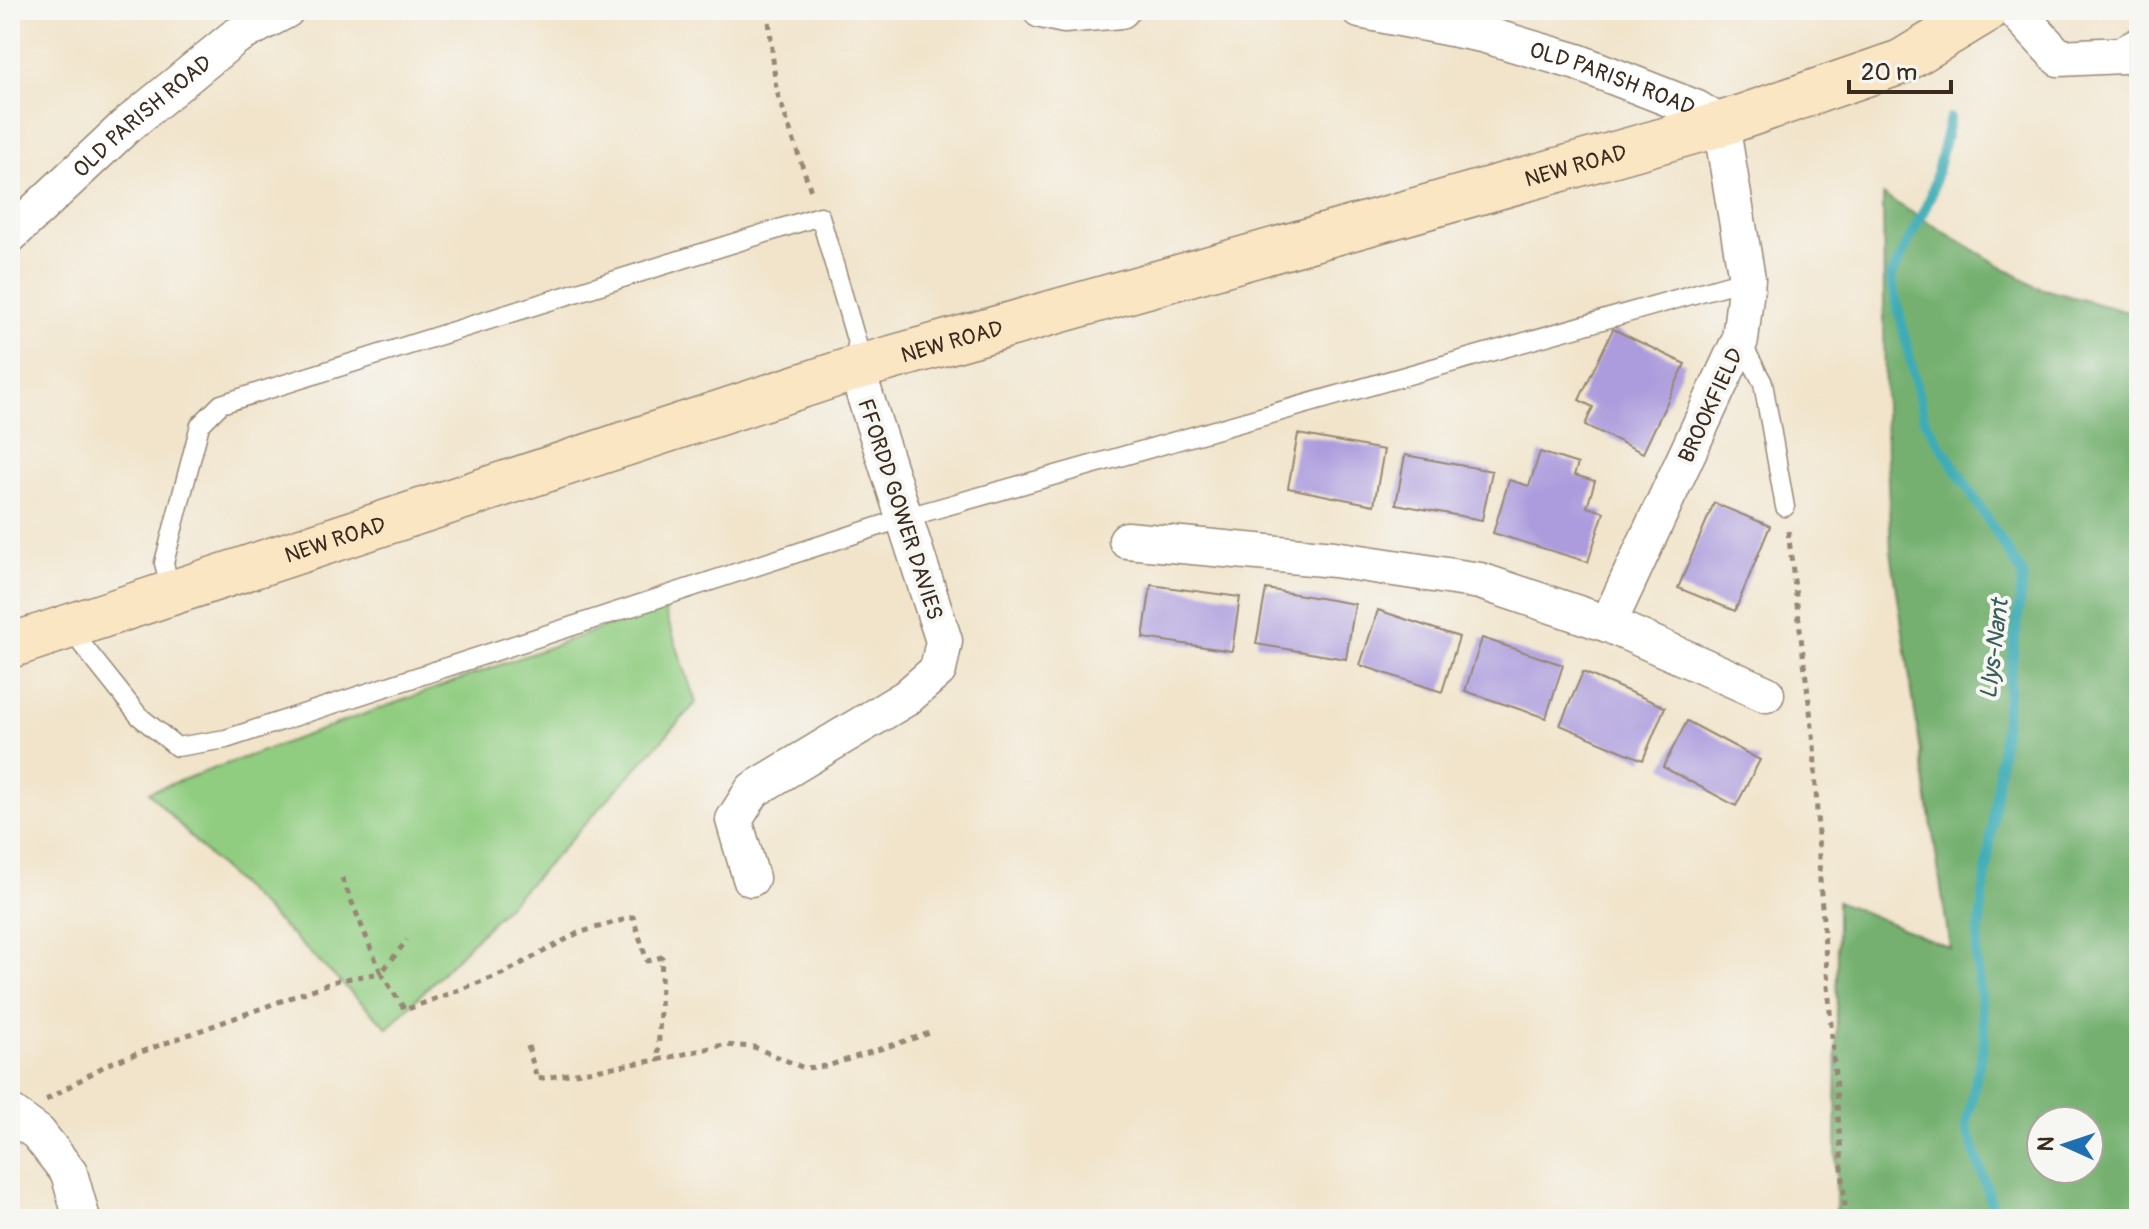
<svg xmlns="http://www.w3.org/2000/svg" width="2149" height="1229" viewBox="0 0 2149 1229" font-family="Pangolin,sans-serif">
<rect width="100%" height="100%" fill="#f6f6f2"/>
<filter id="ink" filterUnits="userSpaceOnUse"><feTurbulence type="fractalNoise" baseFrequency=".0125" numOctaves="2"/><feDisplacementMap in="SourceGraphic" scale="16" xChannelSelector="R" yChannelSelector="G"/><feConvolveMatrix kernelMatrix="1 2 1 2 8 2 1 2 1" color-interpolation-filters="sRGB"/></filter>
<filter id="wash" filterUnits="userSpaceOnUse"><feTurbulence type="fractalNoise" baseFrequency=".006" numOctaves="4" result="noise"/><feDisplacementMap in="SourceGraphic" scale="32" xChannelSelector="R" yChannelSelector="G"/><feGaussianBlur stdDeviation="1.8" result="paint"/><feColorMatrix in="noise" values="0 0 0 0 0 0 0 0 0 0 0 0 0 0 0 0 0 1.4 0 .05"/><feComposite in="paint" operator="in"/></filter>
<g filter="url(#wash)">
<rect width="100%" height="100%" fill="#f1e4cb"/>
<!-- green -->
<path fill="#91cd81" stroke="#667c50" stroke-width="2" d="M663,606L696,703L552,860L388,1028L203,850L149,792Z"/>
<!-- forest -->
<path fill="#74b06f" stroke="#586d46" stroke-width="2" fill-rule="evenodd" d="M1883,195L2036,287L2139,315V1219H1836L1837,901L1950,948L1891,551L1885,413ZM2041,1121H2089V1169H2041Z"/>
<g fill="none" stroke-linecap="round" stroke-linejoin="round">
<!-- stream -->
<path stroke="#3cacb6" stroke-width="10" d="M1950,118L1931,196L1891,277L1924,419L2023,575L1976,955L1985,1037L1966,1126L1997,1219"/>
</g>
<g id="blocks">
<!-- building -->
<path fill="#ac9bdd" d="M1613,329L1685,364L1643,453L1585,425L1593,407L1579,400Z
M1298,434L1384,450L1374,505L1288,488Z
M1540,452L1578,464L1574,475L1595,481L1587,507L1604,512L1588,562L1493,533L1509,480L1529,486Z
M1405,455L1492,471L1482,520L1396,504Z
M1714,503L1770,526L1735,611L1678,588Z
M1151,585L1240,597L1232,651L1143,638Z
M1266,589L1355,604L1346,659L1256,644Z
M1378,610L1459,637L1442,692L1360,665Z
M1482,638L1563,665L1546,718L1465,691Z
M1583,672L1665,707L1643,760L1560,725Z
M1687,721L1760,760L1736,806L1663,767Z"/>
</g>
</g>
<g filter="url(#ink)">
<use href="#blocks" fill-opacity="0" stroke="#968774" stroke-width="2"/>
<g fill="none" stroke-linecap="round" stroke-linejoin="round">
<!-- lane casing -->
<g stroke="#968774" stroke-width="21">
<path id="lane" d="M1740,340L1763,383L1785,507
M171,592L164,563L200,425L221,404L820,216L857,343L856,368
M68,627L139,716L177,747L226,739L904,518L1747,279"/>
</g>
<!-- street casing -->
<g stroke="#968774" stroke-width="39">
<g id="street">
<path d="M1041,10L1064,15L1121,10"/>
<path id="s1" d="M1360,10L1482,34L1577,62L1697,109L1721,124L1747,279L1740,340L1608,624"/>
<path d="M2015,10L2059,58L2123,55L2139,46"/>
<path id="s2" d="M10,235L125,127L235,37L286,10"/>
<path d="M1127,540L1334,559L1480,581L1608,624L1766,694"/>
<path d="M751,878L734,820L753,790L906,698L938,670L944,641L856,368"/>
<path d="M10,1113L38,1133L69,1173L82,1219"/>
</g>
</g>
<!-- secondary casing -->
<g stroke="#968774" stroke-width="47">
<g id="secondary">
<path id="s3" d="M10,646L856,368L1721,124L1901,62L1987,10"/>
</g>
</g>
<!-- path -->
<path stroke="#968774" stroke-width="5" stroke-dasharray="6 6" stroke-linecap="butt" d="M768,10L776,89L812,194
M1788,531L1814,743L1820,881L1846,1219
M342,878L381,973L407,940
M528,1046L537,1079L658,1060
M46,1100L108,1064L339,980L381,973L405,1010L502,974L578,933L633,917L647,961L662,957L658,1060L723,1045L754,1047L804,1068L827,1066L930,1033"/>
<!-- lane -->
<use href="#lane" stroke="#fff" stroke-width="18"/>
<!-- street -->
<use href="#street" stroke="#fff" stroke-width="36"/>
<!-- secondary -->
<use href="#secondary" stroke="#fbe6c4" stroke-width="44"/>
</g>
</g>
<g text-anchor="middle" stroke-width="8" stroke-linejoin="round" paint-order="stroke">
<!-- street labels -->
<g font-size="22" fill="#3b2a1e" stroke="#f6f6f2">
<text dy="8" stroke="none"><textPath href="#s1" startOffset="262">OLD PARISH ROAD</textPath></text>
<text dy="8" stroke="none"><textPath href="#s2" startOffset="178">OLD PARISH ROAD</textPath></text>
<text dy="8" stroke="none"><textPath href="#s3" startOffset="1638">NEW ROAD</textPath></text>
<text dy="8" stroke="none"><textPath href="#s3" startOffset="990">NEW ROAD</textPath></text>
<text transform="translate(1710 405) rotate(-65)" y="8">BROOKFIELD</text>
<text transform="translate(901 509) rotate(72)" y="8">FFORDD GOWER DAVIES</text>
<text dy="8" stroke="none"><textPath href="#s3" startOffset="342">NEW ROAD</textPath></text>
</g>
<!-- water labels -->
<g font-size="24" font-style="italic" fill="#3b5e5b" stroke="#f6f6f2">
<text transform="translate(1994 649) rotate(-83)" y="8">Llys-Nant</text>
</g>
</g>
<!-- margin -->
<rect width="2149" height="1229" fill="none" stroke="#f6f6f2" stroke-width="40"/>
<!-- north arrow -->
<g transform="translate(2065 1145) rotate(273)"><circle r="38" fill="#f6f6f2" stroke="#aba49d" stroke-width="2"/>
<path d="M0-6L14 30L0 20L-14 30Z" fill="#1f6fb2"/>
<text y="-12" font-size="22" font-weight="bold" text-anchor="middle" fill="#3b2a1e">N</text>
</g>
<!-- scale -->
<path d="M1849 80v12h102v-12" fill="none" stroke="#3b2a1e" stroke-width="4"/>
<text x="1861" y="80" font-size="24" fill="#3b2a1e" stroke="#f6f6f2" stroke-width="6" paint-order="stroke">20 m</text>
</svg>
